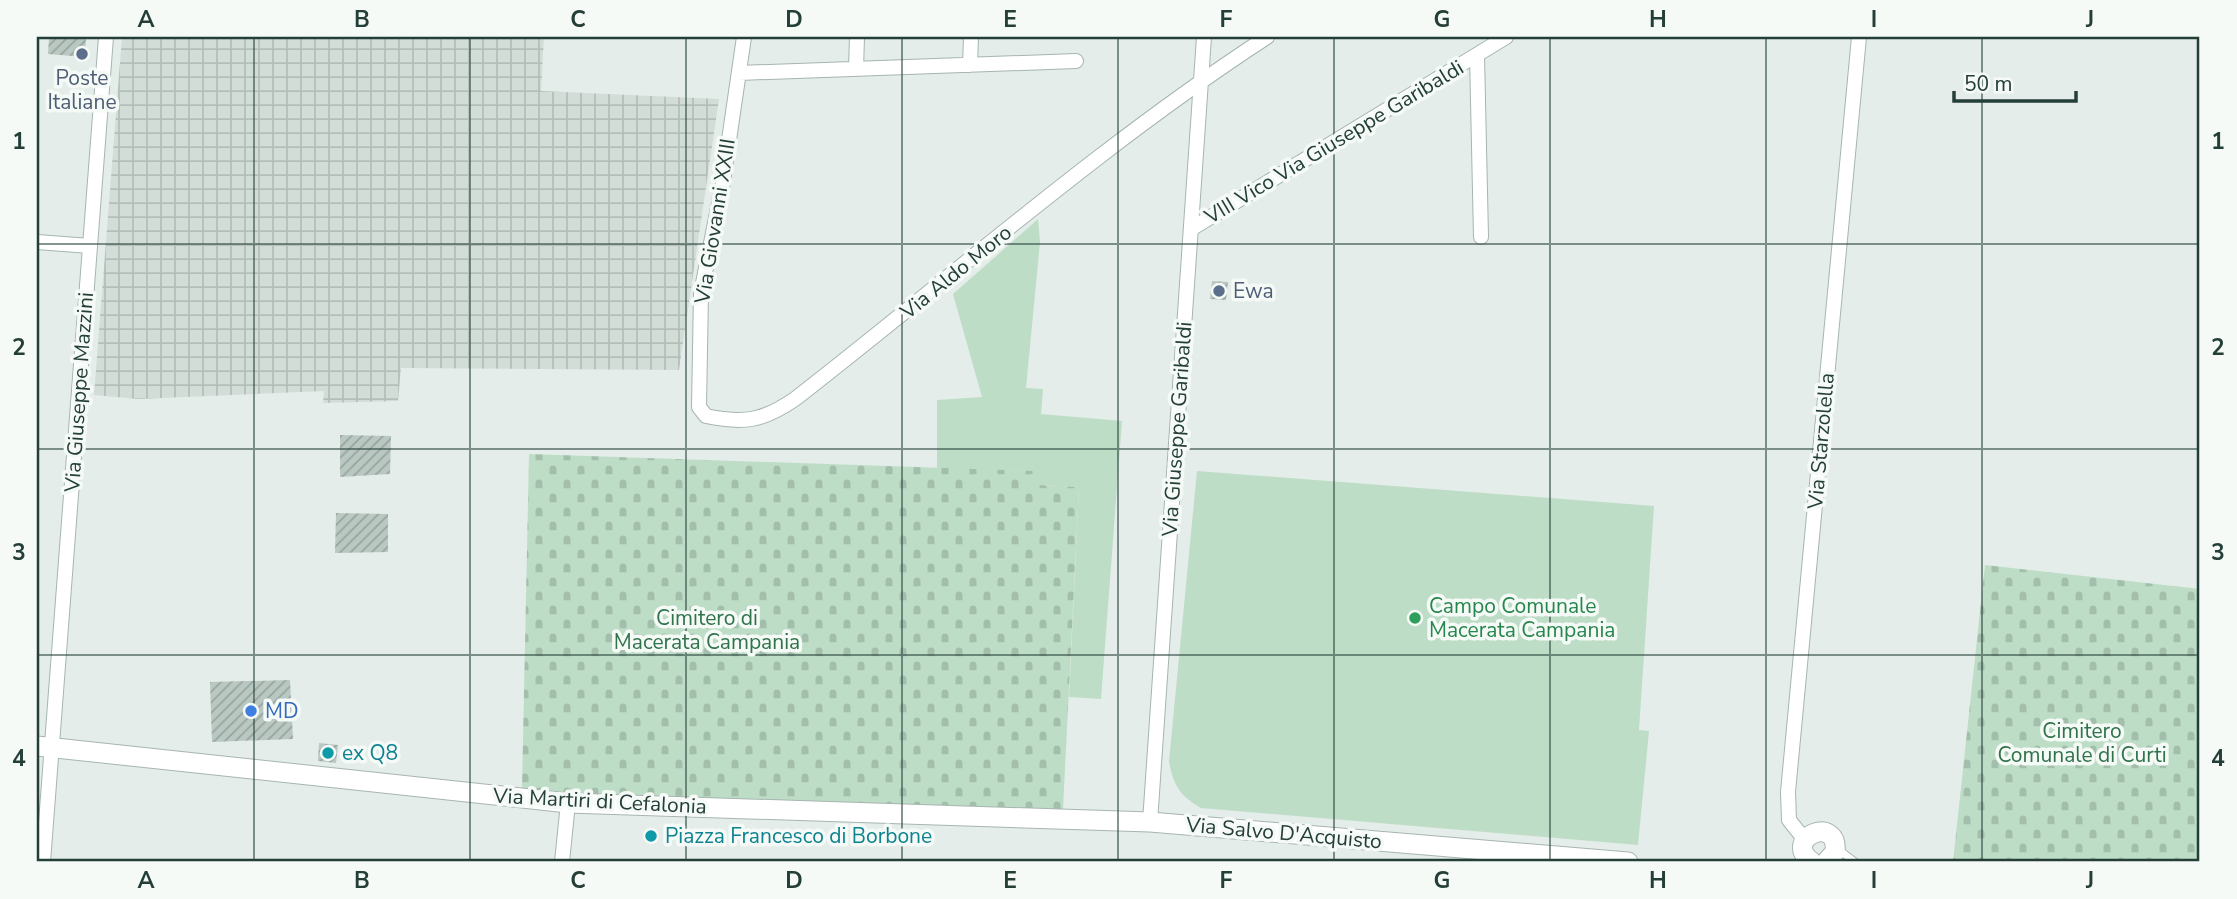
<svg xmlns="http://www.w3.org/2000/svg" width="2237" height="899" viewBox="0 0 2237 899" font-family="'Nunito Sans',sans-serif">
<defs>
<pattern id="industrial-grid" width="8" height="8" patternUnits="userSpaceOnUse" patternTransform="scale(1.75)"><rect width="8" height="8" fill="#d3ddd8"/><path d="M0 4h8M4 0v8" fill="none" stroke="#b5bfba"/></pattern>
<pattern id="cemetery-stones" width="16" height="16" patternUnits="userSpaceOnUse" patternTransform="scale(1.75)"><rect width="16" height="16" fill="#beddc7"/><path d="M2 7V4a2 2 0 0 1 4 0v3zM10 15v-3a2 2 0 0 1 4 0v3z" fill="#a3bfac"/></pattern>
<pattern id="building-hatch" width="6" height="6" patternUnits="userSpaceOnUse" patternTransform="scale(1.75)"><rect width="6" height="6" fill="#bac8c2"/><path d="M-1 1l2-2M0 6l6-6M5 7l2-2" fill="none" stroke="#97a49f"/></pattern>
</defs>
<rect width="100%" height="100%" fill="#e4ede9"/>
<!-- industrial -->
<path fill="url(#industrial-grid)" d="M122,37H544L541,91L719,99L679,370L401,368L398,401L323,403L324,391L138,399L94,395Z"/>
<!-- grass -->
<path fill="#beddc7" d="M1038,219L1040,242L1026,388L1043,389L1041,414L1122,421L1101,699L1069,697L1079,487L1037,485L1035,471L937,469V400L982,397L953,294Z
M1197,471L1654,506L1639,730L1649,731L1638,845L1201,808C1180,796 1173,785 1169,761Z"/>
<!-- cemetery -->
<path fill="url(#cemetery-stones)" d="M529,454L1036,471L1038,485L1079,487L1063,809L634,798L522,789Z
M1985,565L2200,589V862H1953Z"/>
<!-- building -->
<path fill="url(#building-hatch)" d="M49,37H86L85,57L48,54Z
M1212,281L1228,282L1226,300L1210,299Z
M340,435L391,436L390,474L340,477Z
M336,513L388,514V552L335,553Z
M290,680L293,739L212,742L210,682Z
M319,743L338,745L336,763L318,761Z"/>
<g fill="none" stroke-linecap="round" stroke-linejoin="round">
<!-- service casing -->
<g stroke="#a7b5b0" stroke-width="9">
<path id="service" d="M1839,850L1855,862"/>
</g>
<!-- minor casing -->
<g stroke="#a7b5b0" stroke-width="16">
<path id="minor" d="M744,37L722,188L701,293L699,407L706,416C744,424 763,421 795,399C952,277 1101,145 1267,37
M1477,55L1481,237
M970,65L971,37
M856,69L857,37
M739,73L1076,61
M1191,229L1506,37
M37,242L90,246
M1150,822L1204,37
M1805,840L1789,820L1788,792L1859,37
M43,862L106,37
M562,862L568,803"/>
</g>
<!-- tertiary casing -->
<g stroke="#a7b5b0" stroke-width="21">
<path id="tertiary" d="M37,746L568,803L1150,822L1628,862
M1812,862C1780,839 1839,813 1835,852L1826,862"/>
</g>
<!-- service -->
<use href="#service" stroke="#fff" stroke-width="7"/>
<!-- minor -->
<use href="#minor" stroke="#fff" stroke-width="14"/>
<!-- tertiary -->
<use href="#tertiary" stroke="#fff" stroke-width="19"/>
</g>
<!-- grid -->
<path fill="none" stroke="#243e38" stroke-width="2" stroke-opacity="0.55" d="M254,37V862M470,37V862M686,37V862M902,37V862M1118,37V862M1334,37V862M1550,37V862M1766,37V862M1982,37V862M37,244H2200M37,449H2200M37,655H2200"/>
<!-- markers -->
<g fill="#5c6f8a" stroke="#f5faf7" stroke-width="2.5">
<circle cx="82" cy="54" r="7"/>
<circle cx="1219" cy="291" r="7"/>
</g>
<circle fill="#2e9e5b" stroke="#f5faf7" stroke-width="2.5" cx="1415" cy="618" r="7"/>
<circle fill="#3f7fe0" stroke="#f5faf7" stroke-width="2.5" cx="251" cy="711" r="7"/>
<g fill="#0f9aa8" stroke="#f5faf7" stroke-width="2.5">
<circle cx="328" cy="753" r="7"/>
<circle cx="651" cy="836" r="7"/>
</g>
<g text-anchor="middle" stroke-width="7" stroke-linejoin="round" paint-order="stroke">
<!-- service labels -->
<g font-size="21" fill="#4e5e75" stroke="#f5faf7">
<text x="82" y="85">Poste<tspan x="82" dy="24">Italiane</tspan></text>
<text x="1233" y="298" text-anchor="start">Ewa</text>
</g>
<!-- street labels -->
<g font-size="21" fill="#243e38" stroke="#f5faf7">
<text transform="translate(1334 142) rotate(-31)" y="7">VIII Vico Via Giuseppe Garibaldi</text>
<text transform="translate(715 221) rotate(-81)" y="7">Via Giovanni XXIII</text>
<text transform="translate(956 272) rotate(-39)" y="7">Via Aldo Moro</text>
<text transform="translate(79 392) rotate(-86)" y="7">Via Giuseppe Mazzini</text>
<text transform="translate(1177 429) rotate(-86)" y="7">Via Giuseppe Garibaldi</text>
<text transform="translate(1821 441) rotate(-85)" y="7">Via Starzolella</text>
<text transform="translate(600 801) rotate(3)" y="7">Via Martiri di Cefalonia</text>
<text transform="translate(1284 833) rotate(5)" y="7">Via Salvo D'Acquisto</text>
</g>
<!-- leisure labels -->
<g font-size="21" fill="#27864d" stroke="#f5faf7" text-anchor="start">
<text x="1429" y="613">Campo Comunale<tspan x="1429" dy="24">Macerata Campania</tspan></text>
</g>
<!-- park labels -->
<g font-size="21" fill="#30734b" stroke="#f5faf7">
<text x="707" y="625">Cimitero di<tspan x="707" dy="24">Macerata Campania</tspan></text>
<text x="2082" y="738">Cimitero<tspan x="2082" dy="24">Comunale di Curti</tspan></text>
</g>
<!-- shop labels -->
<g font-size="21" fill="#366cbe" stroke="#f5faf7" text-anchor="start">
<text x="265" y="718">MD</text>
</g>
<!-- culture labels -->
<g font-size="21" fill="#0d838f" stroke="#f5faf7" text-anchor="start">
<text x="342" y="760">ex Q8</text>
<text x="665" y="843">Piazza Francesco di Borbone</text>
</g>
</g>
<!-- border -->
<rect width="2237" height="899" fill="none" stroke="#f5faf7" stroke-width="77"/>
<!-- scale -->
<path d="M1954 91v10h122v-10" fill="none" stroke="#243e38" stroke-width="3.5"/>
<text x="1964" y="91" font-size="21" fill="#243e38" stroke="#f5faf7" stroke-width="5" paint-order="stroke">50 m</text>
<rect x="38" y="38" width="2160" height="822" fill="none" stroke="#243e38" stroke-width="2.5"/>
<g font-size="23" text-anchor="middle" font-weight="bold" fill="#243e38">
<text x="146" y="27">A</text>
<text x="362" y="27">B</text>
<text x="578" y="27">C</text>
<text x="794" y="27">D</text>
<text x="1010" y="27">E</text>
<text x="1226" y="27">F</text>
<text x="1442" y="27">G</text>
<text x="1658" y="27">H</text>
<text x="1874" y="27">I</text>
<text x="2090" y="27">J</text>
<text x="19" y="149">1</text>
<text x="2218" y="149">1</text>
<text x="19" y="355">2</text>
<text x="2218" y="355">2</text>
<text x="19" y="560">3</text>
<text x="2218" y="560">3</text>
<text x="19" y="766">4</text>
<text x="2218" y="766">4</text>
<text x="146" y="888">A</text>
<text x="362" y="888">B</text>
<text x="578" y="888">C</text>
<text x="794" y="888">D</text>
<text x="1010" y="888">E</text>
<text x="1226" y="888">F</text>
<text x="1442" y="888">G</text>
<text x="1658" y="888">H</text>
<text x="1874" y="888">I</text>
<text x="2090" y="888">J</text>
</g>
</svg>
